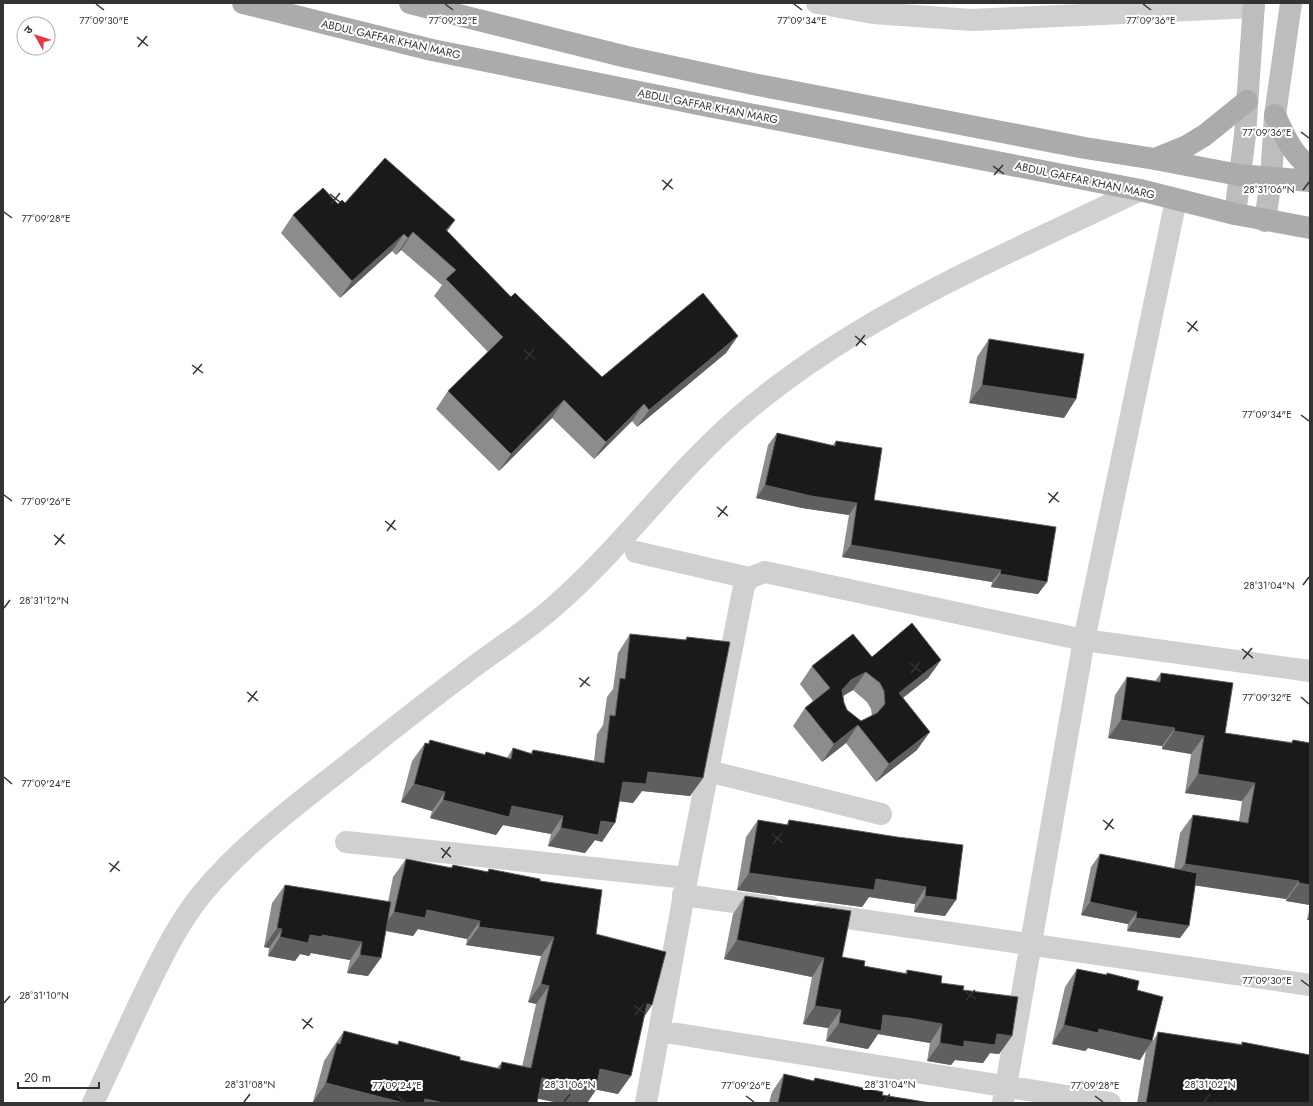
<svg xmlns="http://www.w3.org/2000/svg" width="1313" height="1106" viewBox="0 0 1313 1106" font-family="Jost,'Noto Sans Devanagari',sans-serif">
<rect width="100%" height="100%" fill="#fff"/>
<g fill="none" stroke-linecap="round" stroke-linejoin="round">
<!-- street -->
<path stroke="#d0d0d0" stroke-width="22" d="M817,3L873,13L972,20L1254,7
M636,552L749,578
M708,771L881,814
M346,842L687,878
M683,895L770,907
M820,914L1310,985
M659,1031L1110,1103
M93,1103C109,1069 125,1034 141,1000C159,963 176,926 201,895C237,851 283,815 328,780C373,745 417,709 463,675C491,653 522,634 549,611C618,553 670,477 738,418C855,316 1002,257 1140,190
M646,1103L687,878L744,586L749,578L765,572L1084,640L1310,671
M1003,1103L1084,640L1176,200"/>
<!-- secondary -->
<path stroke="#bdbdbd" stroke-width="22" d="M1235,214L1245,135L1254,3
M1265,221L1271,179L1275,115L1291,3"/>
<!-- primary -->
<path stroke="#ababab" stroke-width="22" d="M243,3L432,50L713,107L1140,190L1235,214L1310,228
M410,3L627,57L753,84L1085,148L1155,159L1239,175L1310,181
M1275,115C1284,135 1292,154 1310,167
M1155,159L1187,146L1205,135L1247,101"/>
</g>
<!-- wall -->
<path fill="#8c8c8c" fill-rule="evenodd" d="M345,203L455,220L447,231L511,297L602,377L738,336L726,353L637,427L632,421L594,459L552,418L499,471L436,409L448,391L488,352L434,296L442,285L401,250L396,255L392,251L340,298L281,233L293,215L338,204Z
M989,339L1076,399L1064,418L969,403L977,357Z
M777,433L832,446L836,441L874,500L1047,582L1038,594L991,587L992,582L842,557L849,515L802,508L756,498L768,445Z
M630,634L685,640L687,637L703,778L690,796L642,791L633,803L619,801L602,842L595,840L585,853L548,846L551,834L503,825L496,835L430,818L432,811L401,802L412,761L425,743L427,744L430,740L485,754L486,752L507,758L513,748L530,753L533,750L594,761L597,734L603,725L607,697L613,689L618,653Z
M872,657L941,660L928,678L903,698L917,750L876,782L846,743L822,762L793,726L805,708L813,701L800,684L812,666ZM853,690L867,702L871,709L872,716L861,721L847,710L844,703L843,696Z
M1161,673L1225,733L1291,742L1293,740L1310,743V920H1307L1310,905L1286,901V899L1195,885L1180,938L1127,931L1128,924L1081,915L1091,867L1100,854L1174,869L1180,833L1193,815L1239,821L1242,801L1185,793L1191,754L1162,749V746L1108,738L1115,695L1127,677L1155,681Z
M758,820L786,825L789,820L897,837L945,916L914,912L915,904L869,897L862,907L737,890L746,837Z
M406,859L450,868L453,865L487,872L489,869L540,881L596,934L652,1005L644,1017L618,1094L596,1089L587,1103H559L538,1098L313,1102L324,1061L330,1052L331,1050L344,1031L397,1044L399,1041L460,1060L497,1068L502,1062L522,1067L536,1004L528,1002L541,956L466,945L467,939L418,929L413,936L386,931L368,976L347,973L350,960L311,953L309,956L300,954L295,961L268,956L269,948L264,947L272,903L285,885L388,902L393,877Z
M745,896L842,957L864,966L905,973L907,970L941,983L963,990L1012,1036L999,1054L990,1053L983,1063L955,1060L951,1065L927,1061L930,1043L878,1034L868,1049L826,1041L828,1028L803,1024L812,977L724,959L733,914Z
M1077,969L1106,975L1107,973L1137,990L1153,1041L1158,1032L1241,1044L1242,1042L1310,1103H1137L1146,1050L1140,1060L1088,1048L1085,1051L1052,1044L1065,987Z
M784,1074L813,1081L815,1078L882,1095L931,1103H769L772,1092Z"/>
<!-- shaded-wall -->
<path fill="#5f5f5f" d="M455,220L443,237L446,230Z
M413,232L401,250L396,255L408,238Z
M404,234L392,251L340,298L352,281Z
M738,336L726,353L637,427L649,410Z
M982,385L1076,399L1064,418L969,403Z
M564,400L552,418L499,471L511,454Z
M644,404L632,421L594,459L606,442Z
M765,485L857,503L849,515L802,508L756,498Z
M851,545L1001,570L992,582L842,557Z
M1000,574L1047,582L1038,594L991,587Z
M941,660L928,678L886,711L899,693Z
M866,672L853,690L838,699L842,690L851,680Z
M1121,720L1175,728L1162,746L1108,738Z
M858,725L846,743L822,762L834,744Z
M1174,731L1204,736L1191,754L1162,749Z
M930,732L917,750L876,782L889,764Z
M648,772L703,778L690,796L642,791L633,803L610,800L623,782Z
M1198,774L1255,783L1242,801L1185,793Z
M414,784L445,792L432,811L401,802Z
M443,800L512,806L563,816L551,834L503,825L496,835L430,818Z
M601,821L615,823L602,842L595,840L585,853L548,846L561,828Z
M1185,864L1299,881L1286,899L1172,882Z
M749,873L876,879L926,887L915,904L869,897L862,907L737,890Z
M1299,883L1310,885V905L1286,901Z
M925,896L956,900L945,916L914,912Z
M1090,902L1137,912L1128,924L1081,915Z
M427,910L480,921L467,939L418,929L413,936L381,930L394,912Z
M1310,916V920H1307Z
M1136,918L1189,926L1180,938L1127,931Z
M479,927L554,937L541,956L466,945Z
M277,928L282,929L269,948L264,947Z
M310,935H322L362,942L350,960L311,953L309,956L300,954L295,961L268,956L280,937Z
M737,940L824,958L812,977L724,959Z
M360,955L381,958L368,976L347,973Z
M541,984L549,986L536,1004L528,1002Z
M647,1004L652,1005L639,1024Z
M815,1006L841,1010L828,1028L803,1024Z
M883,1015L908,1018L942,1024L930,1043L878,1034L868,1049L826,1041L839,1023Z
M1064,1025L1099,1029L1152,1041L1140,1060L1088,1048L1085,1051L1052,1044Z
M997,1034L1012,1036L999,1054L990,1053L983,1063L955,1060L951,1065L927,1061L940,1043Z
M600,1069L631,1076L618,1094L588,1088Z
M542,1078L596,1090L587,1103H559L529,1097Z
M326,1083L404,1103H319L313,1102Z
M425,1099L444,1103H422Z"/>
<!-- building -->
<path fill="#1a1a1a" stroke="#5f5f5f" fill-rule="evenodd" d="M385,158L455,220L446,230L511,297L515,293L602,377L703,293L738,336L649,410L644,404L606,442L564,400L511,454L448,391L503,337L446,279L456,270L413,232L408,238L404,234L352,281L293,215L323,188L338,204L342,200L345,203Z
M989,339L1084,354L1076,399L982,385Z
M777,433L835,446L836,441L882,448L874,500L1056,527L1047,582L1000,574L1001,570L851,545L857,503L811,496L765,485Z
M912,623L941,660L899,693L930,732L889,764L858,725L834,744L805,708L830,688L812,666L853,634L872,657ZM866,672L880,683L884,691L885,704L877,713L861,721L847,710L844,703L842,690L851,680Z
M630,634L686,640L687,637L730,642L703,778L648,772L646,784L623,782L615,823L601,821L598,835L561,828L563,816L512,806L509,817L443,800L445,792L414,784L425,743L429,744L430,740L485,755L486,752L511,759L513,748L532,754L533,750L604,763L610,715L615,716L620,678L625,679Z
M1161,673L1233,683L1225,733L1292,743L1293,740L1310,743V885L1299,883V881L1185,864L1193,815L1248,823L1255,783L1198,774L1204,736L1174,731L1175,728L1121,720L1127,677L1160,682Z
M758,820L788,825L789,820L897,837L963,845L956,900L925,896L926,887L876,879L874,890L749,873Z
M1100,854L1197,873L1189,926L1136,918L1137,912L1090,902Z
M406,859L452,868L453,865L488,872L489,869L540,879V881L602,890L596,934L666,952L652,1005L647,1004L631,1076L600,1069L596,1090L542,1078L537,1103H444L425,1099L424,1103H404L326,1083L337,1043L340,1044L344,1031L398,1045L399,1041L460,1057V1060L500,1069L502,1062L531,1068L549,986L541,984L554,937L479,927L480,921L427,910L425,918L394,912Z
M285,885L391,902L381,958L360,955L362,942L322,935V937L310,935L308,943L280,937L282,929L277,928Z
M745,896L851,911L842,957L865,961L864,966L907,974V970L942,976L941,983L964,986L963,990L1018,997L1012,1036L997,1034L995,1045L964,1041V1047L940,1043L942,1024L908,1018L883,1015L881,1031L839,1023L841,1010L815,1006L824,958L737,940Z
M1077,969L1107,975V973L1139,981L1137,990L1163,997L1152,1041L1099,1029L1098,1033L1064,1025Z
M1158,1032L1242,1045V1042L1310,1055V1103H1146Z
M784,1074L814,1081L815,1078L883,1092L882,1095L931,1103H778Z"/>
<!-- ticks -->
<path fill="none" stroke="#333" stroke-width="1.5" d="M96,4L104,10M445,4L453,10M794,4L802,10M1143,4L1151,10M137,37L148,46M138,47L147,36M1301,132L1309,138M993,166L1004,174M994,175L1003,165M662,180L673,189M663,190L672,179M1303,190L1309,182M330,194L341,203M331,204L340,193M4,212L12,218M1187,322L1198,331M1188,332L1197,321M855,336L866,345M856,346L865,335M524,350L535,359M525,360L534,349M192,365L203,373M193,374L202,364M1301,415L1309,421M1048,493L1059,502M4,495L12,501M1049,503L1058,492M717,507L728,516M718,517L727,506M385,521L396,530M387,531L395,520M54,535L65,544M55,545L64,534M1303,585L1309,577M4,608L10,600M1242,649L1253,658M1243,659L1252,648M910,663L921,672M911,673L920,662M579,678L590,686M580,687L589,677M247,692L258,701M1301,697L1309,704M248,702L257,691M4,777L12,784M1103,820L1114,829M1105,830L1113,819M772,834L783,843M773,844L782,833M441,848L451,857M442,858L450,847M109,863L120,871M110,872L119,861M1301,980L1309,986M965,991L976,999M966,1000L975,990M4,1003L10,996M634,1005L645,1014M635,1015L644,1004M302,1019L313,1028M303,1029L312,1018M397,1096L405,1102M746,1096L754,1102M1095,1096L1103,1102M244,1102L250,1094M564,1102L570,1094M884,1102L890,1094M1204,1102L1210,1094"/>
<g text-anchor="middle" stroke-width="4" stroke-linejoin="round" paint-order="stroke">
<!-- street labels -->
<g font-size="11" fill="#333" stroke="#fff">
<text transform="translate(391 39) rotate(13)" y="4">ABDUL GAFFAR KHAN MARG</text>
<text transform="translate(708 106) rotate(11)" y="4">ABDUL GAFFAR KHAN MARG</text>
<text transform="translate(1085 180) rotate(12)" y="4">ABDUL GAFFAR KHAN MARG</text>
</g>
</g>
<g font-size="10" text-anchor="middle" fill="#333" stroke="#fff" stroke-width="4" stroke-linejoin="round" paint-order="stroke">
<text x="453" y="24">77°09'32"E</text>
<text x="1151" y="24">77°09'36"E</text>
<text x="104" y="24">77°09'30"E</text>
<text x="802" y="24">77°09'34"E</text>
<text x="1267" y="136">77°09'36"E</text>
<text x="1269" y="193">28°31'06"N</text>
<text x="46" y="222">77°09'28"E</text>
<text x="1267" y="418">77°09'34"E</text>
<text x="46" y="505">77°09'26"E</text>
<text x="1269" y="589">28°31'04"N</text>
<text x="44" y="604">28°31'12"N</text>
<text x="1267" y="701">77°09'32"E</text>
<text x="46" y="787">77°09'24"E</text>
<text x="1267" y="984">77°09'30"E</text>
<text x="44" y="999">28°31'10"N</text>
<text x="250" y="1088">28°31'08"N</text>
<text x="570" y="1088">28°31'06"N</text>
<text x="890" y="1088">28°31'04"N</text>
<text x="1210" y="1088">28°31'02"N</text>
<text x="397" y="1089">77°09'24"E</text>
<text x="746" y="1089">77°09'26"E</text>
<text x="1095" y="1089">77°09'28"E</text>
</g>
<!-- border -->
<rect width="1313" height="1106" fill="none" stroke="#333333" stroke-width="8"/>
<!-- north arrow -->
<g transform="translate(36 36) rotate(309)"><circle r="19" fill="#ffffff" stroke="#adadad"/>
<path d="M0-3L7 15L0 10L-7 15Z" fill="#e63946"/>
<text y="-6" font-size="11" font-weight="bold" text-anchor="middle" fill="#333333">उ</text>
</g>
<!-- scale -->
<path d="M18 1082v6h81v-6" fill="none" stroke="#333333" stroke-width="2"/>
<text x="24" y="1082" font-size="12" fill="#333333" stroke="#ffffff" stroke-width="3" paint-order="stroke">20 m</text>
</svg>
